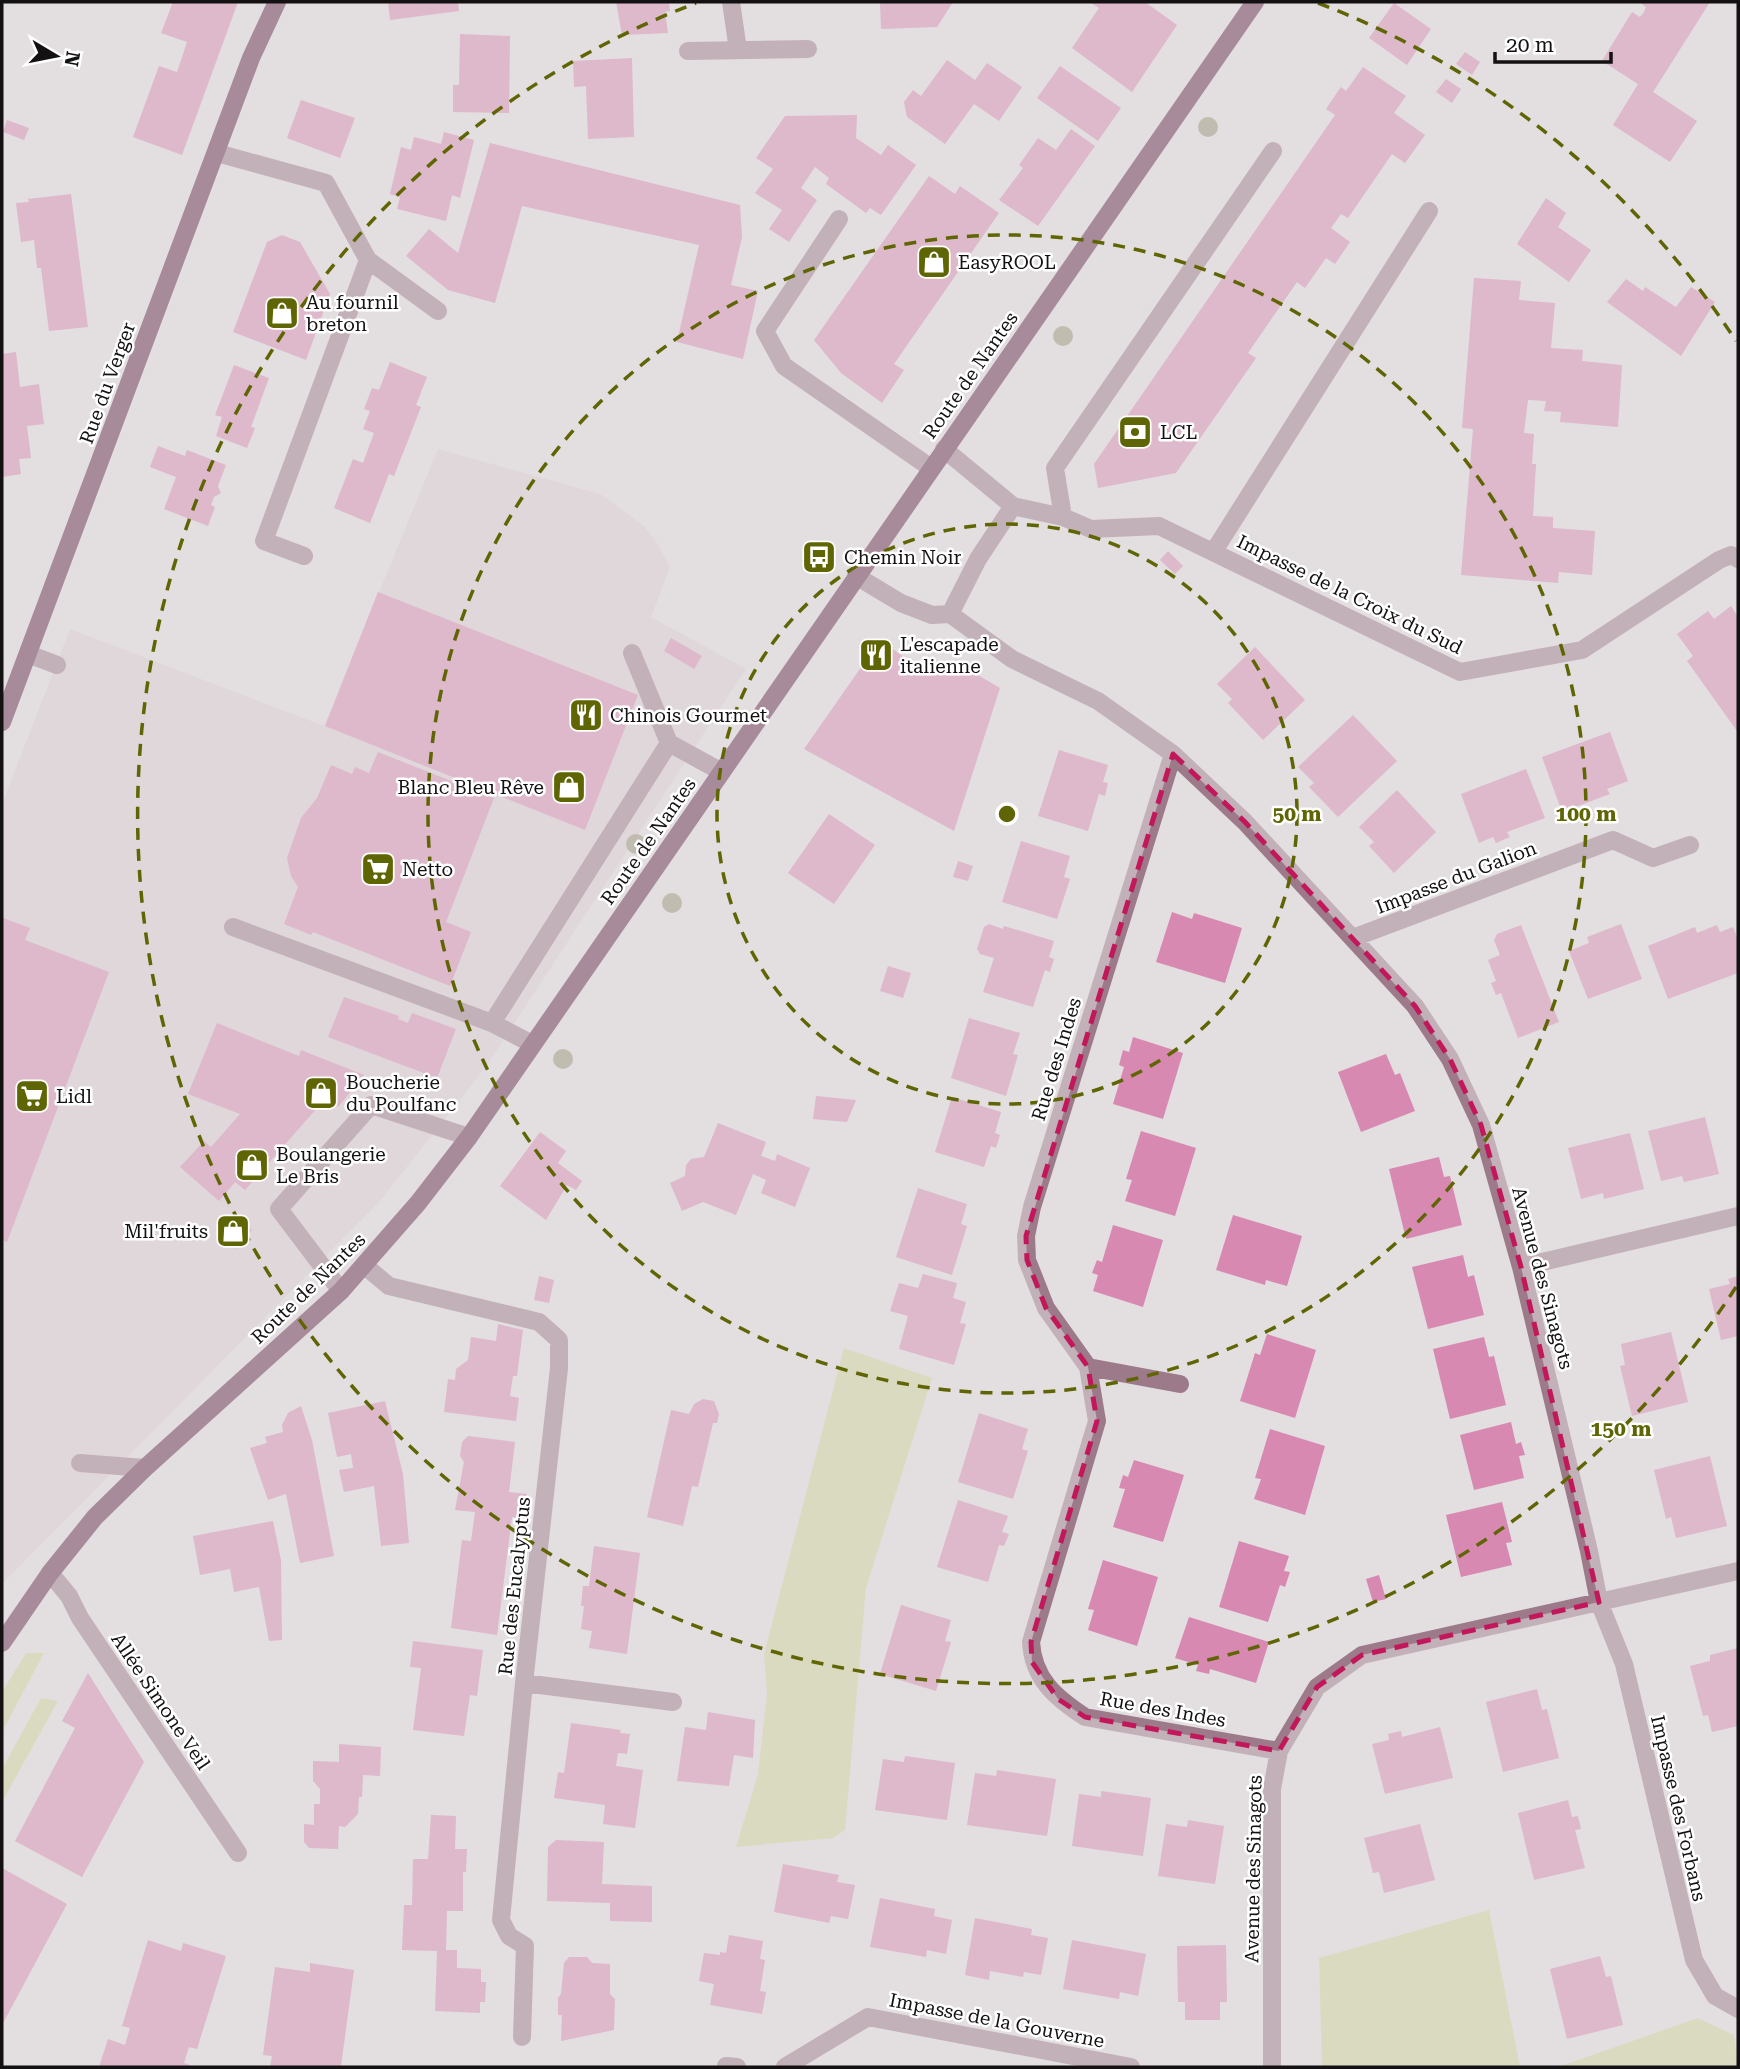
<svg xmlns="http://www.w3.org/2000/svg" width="1740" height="2069" viewBox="0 0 1740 2069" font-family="'Roboto Serif',serif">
<rect width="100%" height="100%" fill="#e3dee0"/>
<!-- built -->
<path fill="#dcced4" d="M438,449L600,494L644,526L657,543L670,567L651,617L746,669L485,1068L379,1202L2,1584V804L70,629L324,726Z"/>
<!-- green -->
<path fill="#cfd69b" d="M844,1348L932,1378L866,1588L845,1830L833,1838L736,1847L758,1774L767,1694L764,1654Z
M26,1653H44L2,1732V1692Z
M41,1698L58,1701L2,1802V1769Z
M1489,1910L1520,2067H1322L1319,1958Z
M1698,2018L1734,2035L1738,2067H1558Z"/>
<!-- building -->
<path fill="#d789b1" d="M173,2H238L182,155L133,137L159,66L177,72L187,42L161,33Z
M388,2H458L459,11L390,20Z
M616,2H669L670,11L665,12L668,33L622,35Z
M880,2H953L937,27L881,29Z
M1090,2H1145L1177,25L1132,92L1072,48L1099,8Z
M1639,2H1710L1653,92L1697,121L1670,162L1613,125L1638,84L1602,61L1632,12L1640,17L1644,12L1646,7Z
M1394,3L1431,29L1407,65L1369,38Z
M460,34L510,36L509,113L453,112V85H459Z
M1465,52L1480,62L1472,75L1456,64Z
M632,58L634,137L588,139L586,86L574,87L573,61Z
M947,60L975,80L987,63L1022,87L999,121L974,104L945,144L907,117L904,102L913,90L921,96Z
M1060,66L1121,108L1098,141L1037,98Z
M1363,67L1406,96L1394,113L1425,135L1405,163L1392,154L1348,218L1341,214L1331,228L1350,242L1335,264L1326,258L1305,288L1297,282L1248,353L1256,358L1176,473L1098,488L1094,464L1335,115L1326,109L1336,94L1341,87L1346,91Z
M1446,79L1461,89L1452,103L1436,92Z
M301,100L355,118L340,158L287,138Z
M857,115L856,138L881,155L888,145L916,165L881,215L870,208L866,213L826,184L829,178L815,167L801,188L817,200L789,242L769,229L782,210L755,193L773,169L756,158L785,116Z
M7,120L29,128L24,140L3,132Z
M1071,129L1095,146L1038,226L999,200L1023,168L1019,165L1038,138L1056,150Z
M444,132L474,140L460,198L452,195L446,221L397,209L400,197L390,194L401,147L411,150L414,137L441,144Z
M490,143L740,205L742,237L731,285L758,291L743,359L677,342L699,245L522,206L495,303L448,290L406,256L429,229L458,253Z
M929,176L955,194L960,186L999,213L894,364L904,370L882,403L841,373L814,340Z
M71,194L88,327L49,331L41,268H37L34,240L21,242L16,203L29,202L28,199Z
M1546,198L1566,213L1558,227L1591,250L1569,282L1517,244Z
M282,235L300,242L330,294L306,360L233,332L267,242Z
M1474,278L1521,281L1519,300L1555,303L1551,348L1583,350L1582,361L1622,365L1618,427L1560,422L1561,412L1544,411L1546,401L1528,400L1524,433L1534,434L1532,464H1536L1533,516L1553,517V528L1595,531L1592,575L1559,572L1558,583L1461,575L1473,429L1462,428Z
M1626,279L1643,291L1645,287L1676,307L1691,287L1715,302L1681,356L1607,302Z
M16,352L20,387L39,384L44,424L27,426L31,458L19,459L21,474L2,477V354Z
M390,362L427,377L416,405L421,407L394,476L389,474L370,523L334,508L353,459L363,463L374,433L363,429L370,411L364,409L372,388L379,390Z
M234,365L269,378L251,427L255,428L247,448L216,436L222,417L215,415Z
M158,446L185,456L187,450L226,465L218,486L221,493L214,497L211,505L215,507L208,526L164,509L176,477L150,467Z
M1168,551L1183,566L1175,574L1160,560Z
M378,592L638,695L585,830L325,726Z
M1731,606L1738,617L1737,731L1687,661L1693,656L1677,634L1708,611L1714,619Z
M671,638L702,656L694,669L664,651Z
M880,640L915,665L971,671L1000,688L954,831L804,749Z
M1255,647L1305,700L1263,740L1228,703L1232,699L1217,684Z
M1353,715L1397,761L1338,817L1309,787L1314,783L1298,767Z
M1610,732L1628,781L1607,789L1610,794L1562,812L1542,757Z
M1059,750L1108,765L1103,782L1108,783L1105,796L1099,794L1088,831L1038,816Z
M378,752L494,798L446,922L471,932L450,986L313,932L311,935L284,924L298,887L291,876L287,858L301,818L317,798L331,765L352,774L355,767L369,773Z
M1526,769L1545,818L1507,832L1510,837L1496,843L1493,837L1479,843L1461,794Z
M1397,790L1436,832L1394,873L1369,846L1374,842L1359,827Z
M829,814L875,845L834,904L788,873Z
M1021,841L1070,856L1064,877L1070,879L1057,919L1002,902Z
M958,861L973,866L968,881L953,877Z
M1172,912L1192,919L1194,913L1242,928L1225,983L1156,962Z
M3,918L30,928L25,940L109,972L7,1242L2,1240Z
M989,924L1003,929L1004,926L1054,941L1049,957L1054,959L1050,972L1045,970L1033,1007L983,992L994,958L980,954L977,949L984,927Z
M1621,924L1642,979L1588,999L1569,951L1589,943L1587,937Z
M1521,925L1559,1022L1518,1038L1501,993L1496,995L1491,983L1496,981L1488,960L1500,955L1494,940L1497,934Z
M1717,925L1720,932L1733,927L1738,939V973L1668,999L1648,946L1695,927L1697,933Z
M888,966L911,973L903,998L880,991Z
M344,997L399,1016L398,1019L408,1023L412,1013L456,1029L437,1078L328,1037Z
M969,1018L1020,1033L1013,1054L1018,1055L1006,1096L951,1078Z
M217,1023L299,1056L301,1050L364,1075L339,1106L317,1108L245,1190L235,1182L219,1201L180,1167L204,1141L211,1147L240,1114L188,1094Z
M1133,1037L1183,1053L1163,1119L1113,1104L1124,1067L1119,1065L1123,1050L1129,1052Z
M1386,1054L1395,1075L1400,1073L1415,1111L1361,1132L1338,1072Z
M816,1096L856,1100L847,1122L813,1119Z
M952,1097L1001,1112L995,1133L1000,1135L996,1148L991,1146L984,1167L935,1152Z
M1705,1117L1719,1174L1684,1182L1682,1176L1661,1181L1648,1131Z
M718,1123L766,1142L761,1156L775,1161L777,1154L810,1168L795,1207L761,1193L766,1180L753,1174L736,1215L703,1202L682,1211L670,1183L685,1176L686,1165L691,1159L704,1157Z
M1141,1131L1196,1148L1175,1216L1125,1201L1132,1180L1126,1179Z
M540,1132L566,1151L558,1163L582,1181L576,1190L567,1185L546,1220L500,1186Z
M1630,1133L1644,1189L1604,1199L1603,1193L1581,1199L1568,1148Z
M1439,1157L1444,1177L1450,1176L1462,1225L1406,1239L1389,1169Z
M918,1188L967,1204L961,1224L967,1226L952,1275L896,1257Z
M233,1213L252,1230L235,1249L216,1232Z
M1233,1215L1302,1236L1287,1286L1266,1280L1265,1285L1216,1270Z
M1113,1225L1163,1240L1143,1307L1093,1291L1098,1275L1092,1273L1097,1260L1102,1262Z
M1463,1255L1468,1277L1474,1275L1484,1315L1428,1329L1412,1267Z
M923,1274L957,1283L953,1298L966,1302L960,1323L966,1324L954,1365L899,1349L908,1316L890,1311L899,1283L918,1288Z
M539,1276L554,1280L549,1303L534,1300Z
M1738,1276V1336L1721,1340L1709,1289L1730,1284L1728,1279Z
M498,1324L523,1330L517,1376H513L510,1396L519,1398L516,1421L444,1412L448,1379L455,1380L456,1369L468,1360L471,1337L496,1341Z
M1671,1332L1688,1402L1632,1416L1620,1366L1625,1365L1621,1344Z
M1267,1334L1316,1350L1295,1418L1240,1401L1255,1353L1260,1355Z
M1484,1337L1489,1357L1494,1356L1506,1405L1450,1419L1433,1349Z
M703,1399L714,1401L719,1414L717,1423H713L698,1487L692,1486L683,1526L647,1517L671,1410L689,1414L694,1404Z
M385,1401L403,1474L409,1543L381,1546L374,1486L344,1492L339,1470L353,1468L351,1454L337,1457L328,1413Z
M301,1406L312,1440L334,1556L300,1563L286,1494L268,1500L250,1448L267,1443L265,1437L283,1432L282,1425L288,1413Z
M979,1413L1028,1429L1022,1449L1028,1451L1013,1499L958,1482Z
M1511,1422L1516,1444L1521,1442L1525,1455L1519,1456L1524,1478L1474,1490L1460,1435Z
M1270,1429L1325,1446L1305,1515L1254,1499L1261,1479L1255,1478Z
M468,1436L515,1442L509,1492L527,1494L524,1519L512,1517L497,1635L451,1628L462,1540L471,1541L475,1512L455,1510L464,1462L460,1456L462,1442Z
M1710,1456L1727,1526L1676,1538L1671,1517L1666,1519L1654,1470Z
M1134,1460L1184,1475L1163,1542L1113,1527L1125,1489L1119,1488L1123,1475L1128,1477Z
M958,1500L1008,1516L1002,1532L1009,1534L1004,1546L999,1545L988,1582L937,1567Z
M1502,1502L1512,1542L1506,1543L1512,1565L1461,1577L1446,1515Z
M273,1521L281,1560L282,1640L269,1641L259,1587L234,1592L230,1569L200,1575L193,1536Z
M1239,1541L1289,1556L1284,1571L1290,1572L1285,1587L1280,1585L1268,1622L1219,1607Z
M594,1546L640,1553L627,1654L589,1648L592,1631L581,1629L584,1606H581L583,1586H589Z
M1103,1560L1158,1577L1137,1646L1088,1630L1094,1610L1088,1609Z
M1379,1575L1386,1599L1373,1602L1366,1579Z
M901,1605L951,1620L945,1641L951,1642L936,1691L880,1674Z
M1189,1617L1269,1642L1256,1683L1210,1669L1209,1674L1196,1671L1198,1665L1175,1658Z
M413,1641L483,1650L477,1696L470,1695L464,1736L413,1730L421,1668L410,1667Z
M1738,1648V1726L1712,1732L1708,1715L1703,1716L1690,1666L1710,1661V1655Z
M88,1673L144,1762L82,1877L15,1841L75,1728L62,1721Z
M1537,1689L1542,1710L1547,1709L1559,1758L1503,1772L1486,1702Z
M708,1712L755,1720L753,1758L734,1755L729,1786L677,1781L685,1727L706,1730Z
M571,1723L621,1730L620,1733L630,1734L627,1754L618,1753L616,1766L643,1770L635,1828L603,1824L605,1805L554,1798L558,1772L564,1773Z
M1440,1727L1453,1778L1385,1794L1372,1744L1389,1740L1388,1734L1401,1731L1402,1737Z
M339,1744L381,1747L380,1776L363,1775L362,1797H359L358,1814L345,1827L339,1826L338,1849L309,1848L304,1842V1824L314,1825V1804H320V1789L313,1781V1761L339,1762Z
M905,1756L955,1763L947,1820L875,1810L883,1759L904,1762Z
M997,1770L1056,1779L1047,1836L967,1825L975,1773L996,1776Z
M1101,1791L1151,1798L1143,1856L1072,1846L1079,1794L1101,1797Z
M1568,1800L1572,1817L1578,1816L1581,1829L1575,1830L1585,1868L1534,1880L1518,1813Z
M431,1815L456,1816L455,1849H467L466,1872H463V1911H447L446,1950H457V1968L481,1969V1982H486L485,2002H480V2013L435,2011L437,1951L402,1950L404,1905H412L413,1859H428Z
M1188,1820L1224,1826L1215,1884L1158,1876L1166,1824L1187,1827Z
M1420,1824L1435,1880L1384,1893L1379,1872L1373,1873L1364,1838Z
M556,1840L604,1842L602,1884L652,1886V1922L610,1921V1903L547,1901L548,1847Z
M783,1864L839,1875L837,1882L855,1885L848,1919L831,1916L829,1923L774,1912Z
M2,1868L67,1904L2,2025Z
M880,1898L935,1909L934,1916L952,1920L946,1954L927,1950L926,1957L870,1947Z
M975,1918L1032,1929L1031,1935L1048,1938L1041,1975L1024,1972L1023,1977L990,1971L989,1980L965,1975Z
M729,1935L763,1941L760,1959L765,1960L760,1991L766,1992L762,2014L710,2005L714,1984L699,1981L704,1953L720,1955V1952L726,1953Z
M148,1940L181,1951L183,1943L226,1956L197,2049L189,2047L184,2063L195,2067H99L108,2039L125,2045L130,2028L122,2026Z
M1072,1940L1146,1954L1138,1996L1120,1992L1119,1999L1063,1989Z
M1226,1945L1227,2002H1220V2020H1185V2002H1178L1177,1946Z
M1600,1956L1606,1977L1611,1976L1623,2025L1567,2039L1550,1969Z
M569,1957H587L592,1963L610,1964V1994L615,1999L614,2030L561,2041L562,2015H558V1998L561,1994L564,1963Z
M310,1963L354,1970L341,2066L270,2067L272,2056L263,2055L275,1967L310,1972Z"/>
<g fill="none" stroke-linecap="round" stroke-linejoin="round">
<!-- minor -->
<path stroke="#9c7a8a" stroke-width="18" d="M731,2L738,50
M688,51L808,49
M217,153L326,183L368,260L438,311
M839,219L765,331L784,366L931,468
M944,449L1013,506L1063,517L1091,529L1159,526L1460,672L1582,650L1719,560L1731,555L1738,559
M1063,517L1055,468L1273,151
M1214,551L1429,211
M304,556L264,541L368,260
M856,576L901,603L932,615L950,614L1012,659L1098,701L1173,754L1245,822L1415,1006L1450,1059L1481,1125L1521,1267L1589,1551L1599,1602L1362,1655L1317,1687L1279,1751L1272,1789V2067
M950,614L978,559L1013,506
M632,653L669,743
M28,654L57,665
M1173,754L1032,1207L1026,1236L1027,1260L1046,1308L1088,1367L1097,1421L1031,1642C1033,1679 1056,1698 1085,1717L1279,1751
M233,927L492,1023L532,1044
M1353,938L1613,840L1653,858L1690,845
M492,1023L669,743L722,772
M365,1266L389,1286L539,1322L559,1340V1368L524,1683L501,1920L509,1936L525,1946L522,2037
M1521,1267L1738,1216
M341,1291L279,1209L371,1105L469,1137
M1088,1367L1180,1384
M80,1463L145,1468
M1738,1571L1599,1602L1624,1664L1694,1960L1715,1996L1738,2009
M50,1573L69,1596L80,1618L238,1853
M524,1683L673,1702
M726,2066L737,2067
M785,2067L868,2017L1131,2067"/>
<!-- major -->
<path stroke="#5e2645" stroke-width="18" d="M2,722L251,58L277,2
M2,1643L50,1573L95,1517L145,1468L341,1291L418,1203L469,1137L1255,2"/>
</g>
<!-- trees -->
<g fill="#959575">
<circle cx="1208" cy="127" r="10"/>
<circle cx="1063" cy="336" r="10"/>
<circle cx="636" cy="844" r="10"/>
<circle cx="672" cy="903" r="10"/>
<circle cx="563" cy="1059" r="10"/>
</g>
<!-- marked area -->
<path d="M0 0H1740V2069H0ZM1173,754L1245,822L1415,1006L1450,1059L1481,1125L1521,1267L1599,1602L1362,1655L1317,1687L1279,1751L1085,1717L1058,1699L1032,1662L1031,1642L1097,1421L1088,1367L1046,1308L1027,1260L1026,1236Z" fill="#e3dee0" fill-opacity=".55" fill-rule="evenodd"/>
<path fill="none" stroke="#c2185b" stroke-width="5" stroke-dasharray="14 9" stroke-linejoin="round" d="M1173,754L1245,822L1415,1006L1450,1059L1481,1125L1521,1267L1599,1602L1362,1655L1317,1687L1279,1751L1085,1717L1058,1699L1032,1662L1031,1642L1097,1421L1088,1367L1046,1308L1027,1260L1026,1236Z"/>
<!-- distance rings -->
<g fill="none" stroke="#5f6502" stroke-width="3.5" stroke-dasharray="12 9">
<circle cx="1007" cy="814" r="290"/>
<circle cx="1007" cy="814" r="579"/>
<path d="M1736 1287A869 869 0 1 1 696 3M1318 3A869 869 0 0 1 1736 341"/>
</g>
<!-- icons -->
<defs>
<g id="shop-square" transform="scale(1.75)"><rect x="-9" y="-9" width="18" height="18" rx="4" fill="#5f6502" stroke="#fff"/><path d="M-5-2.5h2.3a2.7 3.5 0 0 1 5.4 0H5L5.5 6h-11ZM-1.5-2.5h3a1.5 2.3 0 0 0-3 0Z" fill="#fff"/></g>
<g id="bank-square" transform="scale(1.75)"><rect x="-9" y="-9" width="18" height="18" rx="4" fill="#5f6502" stroke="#fff"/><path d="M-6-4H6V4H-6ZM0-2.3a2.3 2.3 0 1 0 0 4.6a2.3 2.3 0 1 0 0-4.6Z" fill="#fff"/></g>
<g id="bus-square" transform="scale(1.75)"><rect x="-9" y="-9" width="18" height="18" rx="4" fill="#5f6502" stroke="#fff"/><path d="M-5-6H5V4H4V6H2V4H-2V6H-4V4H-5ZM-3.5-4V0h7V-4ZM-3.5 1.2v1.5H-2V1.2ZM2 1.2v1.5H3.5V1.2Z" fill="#fff"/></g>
<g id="restaurant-square" transform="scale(1.75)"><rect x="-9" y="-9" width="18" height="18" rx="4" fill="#5f6502" stroke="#fff"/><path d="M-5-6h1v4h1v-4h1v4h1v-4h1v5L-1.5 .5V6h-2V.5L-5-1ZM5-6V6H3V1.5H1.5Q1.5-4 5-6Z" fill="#fff"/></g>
<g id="supermarket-square" transform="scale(1.75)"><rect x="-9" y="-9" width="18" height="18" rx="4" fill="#5f6502" stroke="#fff"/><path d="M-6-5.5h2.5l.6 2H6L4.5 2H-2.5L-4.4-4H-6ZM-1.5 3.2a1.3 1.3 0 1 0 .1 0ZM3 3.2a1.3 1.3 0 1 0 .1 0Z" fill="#fff"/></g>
</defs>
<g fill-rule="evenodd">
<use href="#shop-square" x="934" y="262"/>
<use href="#shop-square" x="282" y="313"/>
<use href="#bank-square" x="1135" y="432"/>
<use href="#bus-square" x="819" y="557"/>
<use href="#restaurant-square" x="876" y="655"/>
<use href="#restaurant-square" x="586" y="715"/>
<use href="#shop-square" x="569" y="787"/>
<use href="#supermarket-square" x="378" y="869"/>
<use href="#shop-square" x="321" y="1093"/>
<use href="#supermarket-square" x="32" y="1096"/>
<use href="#shop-square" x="252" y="1165"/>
<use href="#shop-square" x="233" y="1231"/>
</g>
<g text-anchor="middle" stroke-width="5" stroke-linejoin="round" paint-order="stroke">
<!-- poi labels -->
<g font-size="19" fill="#131112" stroke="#fff" text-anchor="start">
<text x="958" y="269">EasyROOL</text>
<text x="306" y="309">Au fournil<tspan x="306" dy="22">breton</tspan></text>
<text x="1160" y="439">LCL</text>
<text x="844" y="564">Chemin Noir</text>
<text x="900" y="651">L'escapade<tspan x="900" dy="22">italienne</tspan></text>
<text x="610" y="722">Chinois Gourmet</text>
<text x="544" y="794" text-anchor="end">Blanc Bleu Rêve</text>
<text x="402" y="876">Netto</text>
<text x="346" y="1089">Boucherie<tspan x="346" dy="22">du Poulfanc</tspan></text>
<text x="56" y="1103">Lidl</text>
<text x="276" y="1161">Boulangerie<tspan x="276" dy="22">Le Bris</tspan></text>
<text x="208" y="1238" text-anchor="end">Mil'fruits</text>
</g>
<!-- street labels -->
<g font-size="19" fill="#131112" stroke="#fff">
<text transform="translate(970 375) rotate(-55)" y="7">Route de Nantes</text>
<text transform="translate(107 383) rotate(-70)" y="7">Rue du Verger</text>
<text transform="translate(1350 594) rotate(26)" y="7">Impasse de la Croix du Sud</text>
<text transform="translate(648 841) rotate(-55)" y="7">Route de Nantes</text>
<text transform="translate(1456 877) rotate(-21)" y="7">Impasse du Galion</text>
<text transform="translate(1056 1059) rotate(-73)" y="7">Rue des Indes</text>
<text transform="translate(1543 1278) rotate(75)" y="7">Avenue des Sinagots</text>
<text transform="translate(308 1288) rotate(-44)" y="7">Route de Nantes</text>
<text transform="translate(514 1586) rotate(-84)" y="7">Rue des Eucalyptus</text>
<text transform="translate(161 1701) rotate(56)" y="7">Allée Simone Veil</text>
<text transform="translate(1163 1709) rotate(10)" y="7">Rue des Indes</text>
<text transform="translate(1679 1808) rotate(77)" y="7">Impasse des Forbans</text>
<text transform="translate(1253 1869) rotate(-89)" y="7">Avenue des Sinagots</text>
<text transform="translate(997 2020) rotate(11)" y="7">Impasse de la Gouverne</text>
</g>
</g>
<circle cx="1007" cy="814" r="10" fill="#5f6502" stroke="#fff" stroke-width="3.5"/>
<g font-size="21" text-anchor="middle" font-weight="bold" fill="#5f6502" stroke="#fff" stroke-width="5" stroke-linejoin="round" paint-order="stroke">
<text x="1297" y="821">50 m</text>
<text x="1586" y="821">100 m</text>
<text x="1621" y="1436">150 m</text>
</g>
<!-- border -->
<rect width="1740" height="2069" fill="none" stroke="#131112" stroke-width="7"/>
<!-- north arrow -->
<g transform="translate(56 56) rotate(100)" stroke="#ffffff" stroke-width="5" paint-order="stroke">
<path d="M0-5L12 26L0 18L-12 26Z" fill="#131112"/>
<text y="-10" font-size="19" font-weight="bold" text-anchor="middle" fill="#131112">N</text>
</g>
<!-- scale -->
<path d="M1495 52v10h116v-10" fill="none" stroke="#131112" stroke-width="3.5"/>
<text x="1506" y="52" font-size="21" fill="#131112" stroke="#ffffff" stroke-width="5" paint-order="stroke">20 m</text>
</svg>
